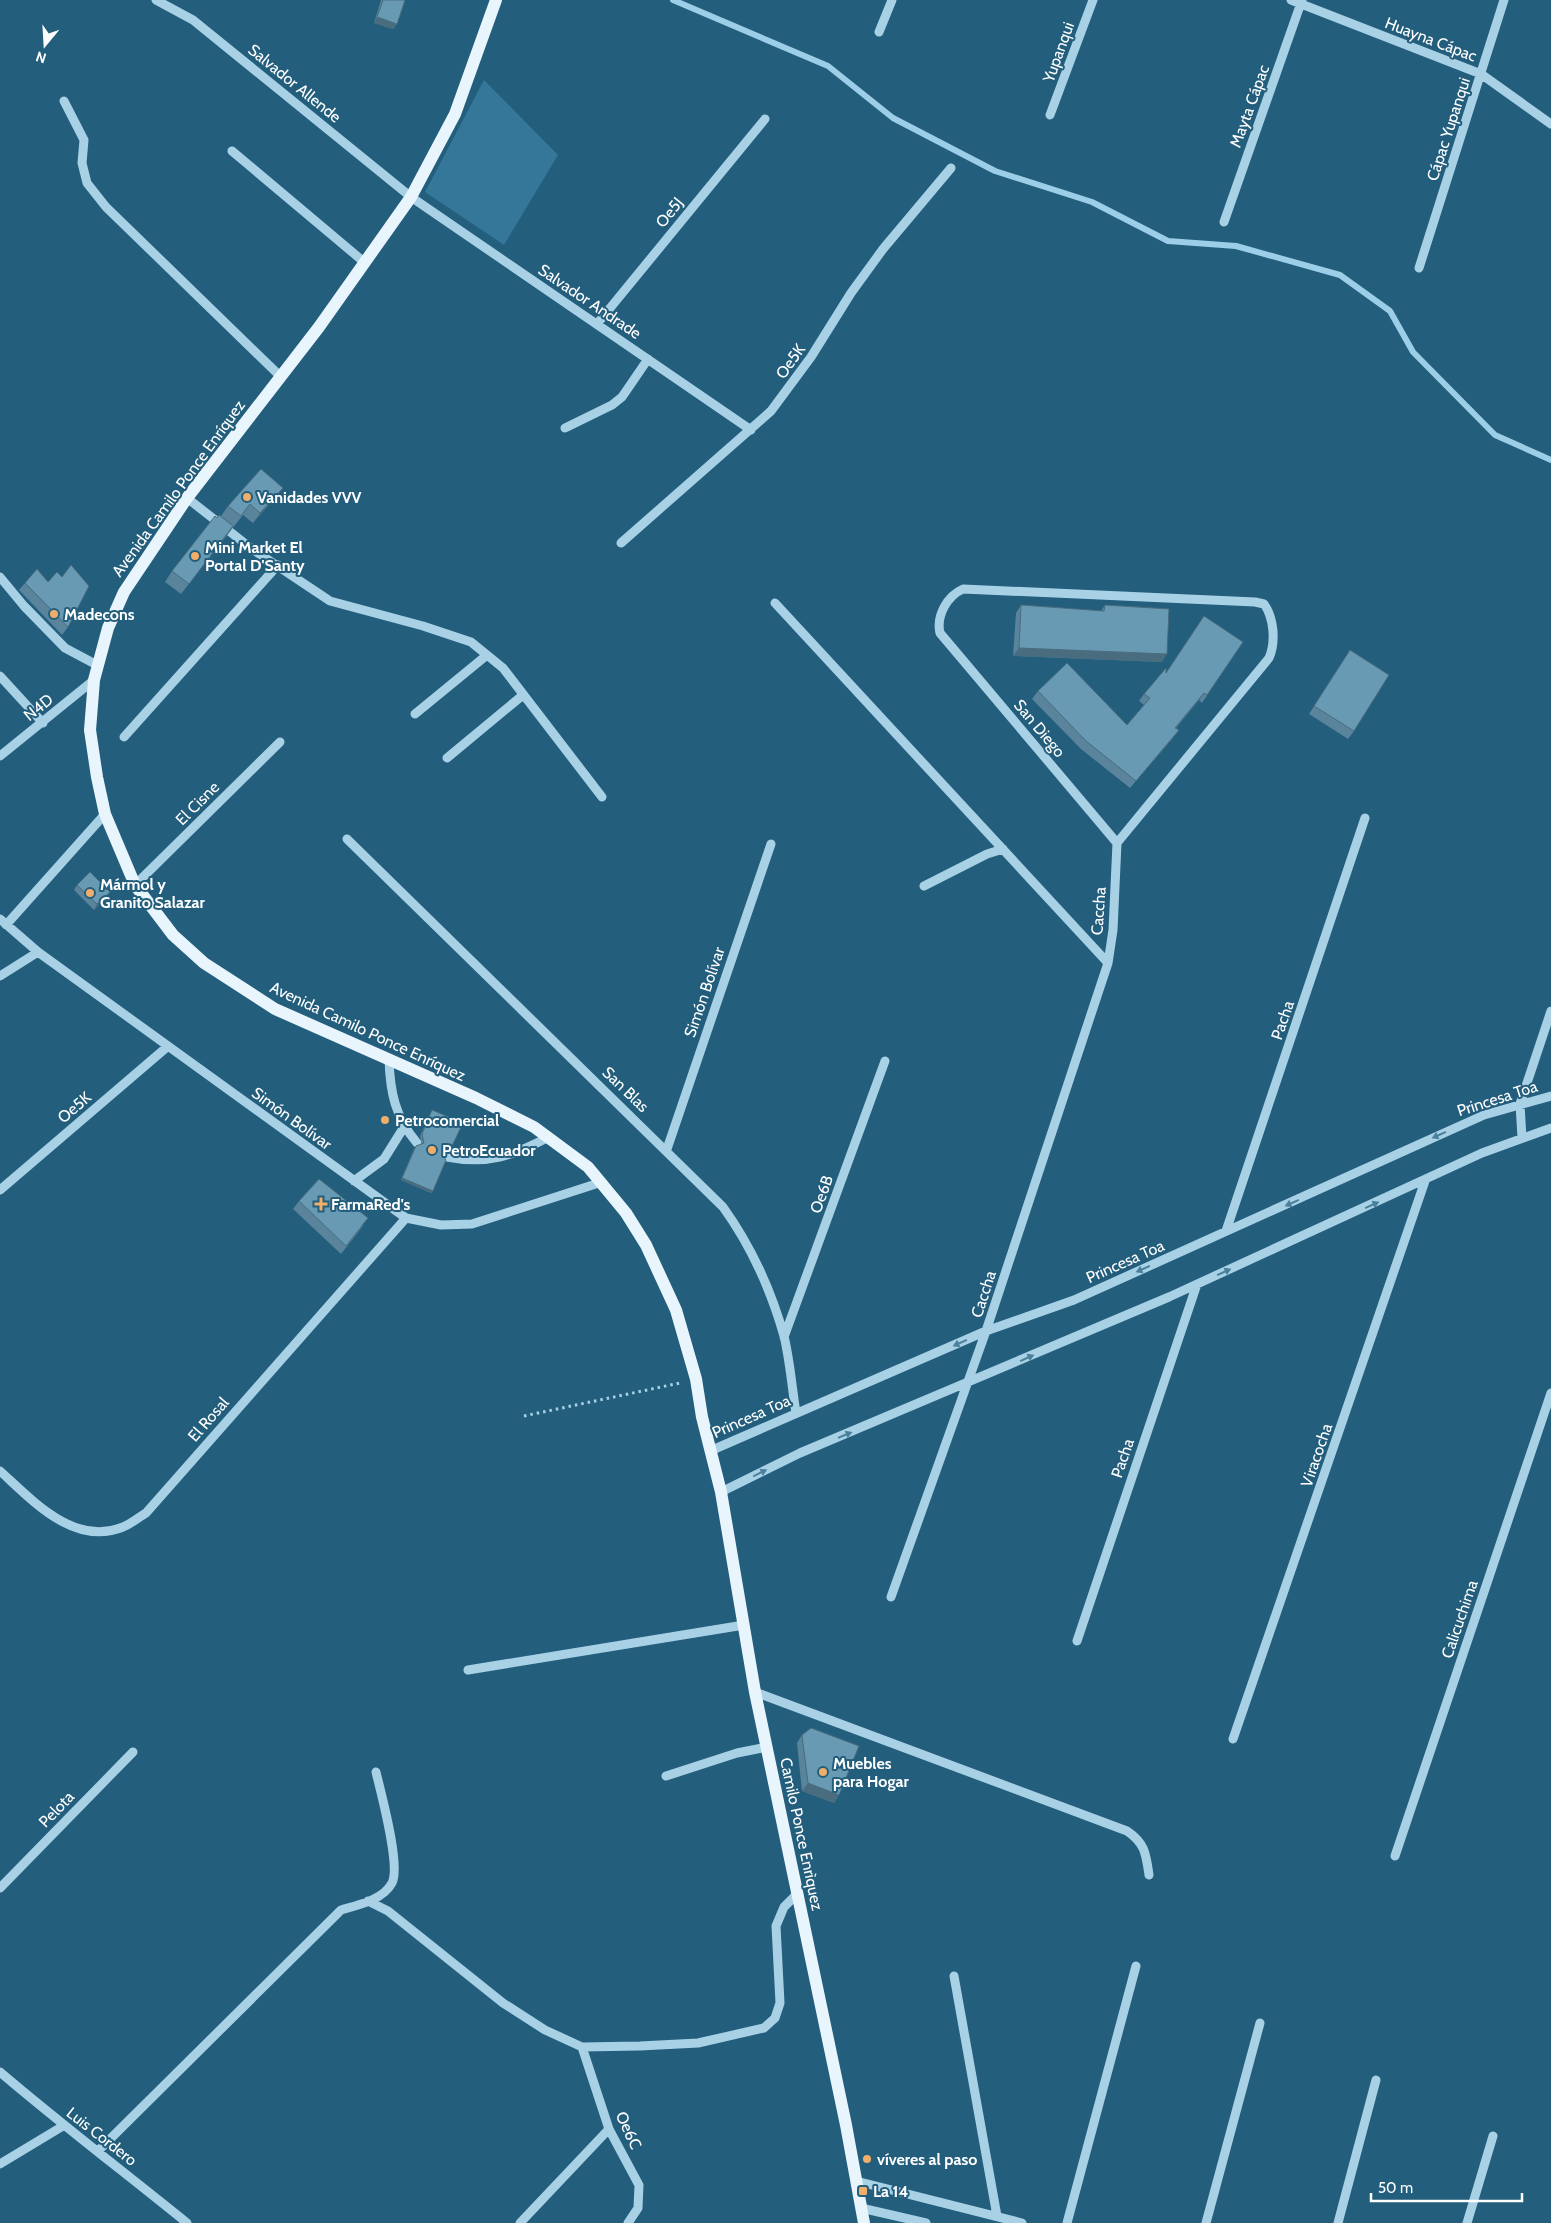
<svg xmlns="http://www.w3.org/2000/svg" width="1551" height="2223" viewBox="0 0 1551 2223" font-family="Cabin,sans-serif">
<rect width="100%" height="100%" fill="#235e7d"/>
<!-- park -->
<path fill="#347799" d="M484,80L558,155L504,245L425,192Z"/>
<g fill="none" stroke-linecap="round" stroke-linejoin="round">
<!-- stream -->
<path stroke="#9ccee7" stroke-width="6" d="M673,0L828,66L893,118L995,171L1092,202L1168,241L1236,246L1340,275L1390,311L1413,352L1495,435L1551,460"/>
<!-- path -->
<path stroke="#a8d1e6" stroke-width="3" stroke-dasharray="2.5 4" stroke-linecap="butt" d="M524,1416L680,1383"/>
<!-- minor -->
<path stroke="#a8d1e6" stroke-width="9" d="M156,0L193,20L411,197L751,430
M1291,0L1481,74L1551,124
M879,32L892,0
M64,101L84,140L82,163L87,183L106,207L280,376
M1050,115L1093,0
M232,151L364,262
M1224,222L1302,0
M1419,268L1504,0
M597,324L765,119
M565,428L612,405L622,397L648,359
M187,498L252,549L330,601L423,626L471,642L503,668L602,797
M621,543L771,411L811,357L851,293L883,249L951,168
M0,577L24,606L65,648L97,665
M775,603L1108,963
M0,676L43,723
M415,714L487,655
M124,737L278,565
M0,756L94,680
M447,758L523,695
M347,839L723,1207C751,1246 771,1290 784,1336C790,1361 792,1388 796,1413
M135,885L280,742
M924,886L987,854L1003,849
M0,919L38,952L406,1218L441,1225L472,1224L602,1182
M6,925L105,814
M0,976L38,952
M389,1059C390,1092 395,1117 417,1143
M1522,1138L1520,1104L1551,1011
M667,1149L771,844
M447,1157C488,1165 512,1156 549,1137
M354,1181L384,1159L404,1127
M0,1190L167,1047
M1226,1231L1365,818
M784,1337L885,1061
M710,1451L986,1331L1074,1300L1484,1115L1551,1096
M0,1471C32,1500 74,1547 123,1527C131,1524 139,1517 146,1513L406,1218
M721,1492L800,1453L1169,1297L1482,1153L1551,1128
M891,1597L986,1331L1108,963L1113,930L1117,843L1269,658C1276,642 1274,618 1264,604L1255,602L963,589C947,596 936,616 940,633L1117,843
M1077,1641L1197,1284
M468,1670L744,1625
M755,1692L1127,1831C1145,1843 1146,1854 1149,1875
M1233,1739L1425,1181
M666,1776L737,1753L767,1747
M1395,1856L1551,1393
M0,1888L133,1752
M368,1901L388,1911L503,2003L545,2030L582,2047L640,2046L698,2043L764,2028L775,2018L780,2003L776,1926L784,1907L798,1893
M954,1976L997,2216
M582,2047L609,2129L639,2185L638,2208L628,2223
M0,2072C61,2124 124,2172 187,2223
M98,2151L341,1910C358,1905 383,1900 392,1883C401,1866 381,1793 376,1772
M0,2164L63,2126
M856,2181L1022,2223
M861,2208L926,2223
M520,2223L609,2129
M1067,2223L1136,1966
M1206,2223L1260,2023
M1338,2223L1376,2080
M1467,2223L1493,2136"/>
<!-- major -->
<path stroke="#e9f5fd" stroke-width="12" d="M496,0L455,114L411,197L319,327L187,498L124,592L108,628L94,680L90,730L97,777L105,814L135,885L173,935L204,963L275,1009L476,1098L534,1127L588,1167L626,1213L646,1245L676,1310L696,1379L702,1417L721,1492L755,1692L846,2125L864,2223"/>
</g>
<!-- wall -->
<path fill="#59849b" d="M381,0H405L397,24L393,29L374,23Z
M275,498L253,523L243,515L181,594L165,582L172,571L221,516L228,506Z
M25,583L68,627L62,635L19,590Z
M1021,605L1101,611L1105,605L1162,662L1013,656L1016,613Z
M1243,642L1202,703L1199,700L1176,728L1173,738L1130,788L1081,749L1032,699L1038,691L1127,725L1144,705L1139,701L1144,694Z
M1350,650L1354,731L1348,739L1309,714Z
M77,885L110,892L106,897L94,910L74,890Z
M432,1110L450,1151L443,1153L433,1191L431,1193L401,1180L414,1149L416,1146L422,1144L420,1136Z
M299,1201L363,1226L341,1254L293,1209Z
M802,1735L839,1795L834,1803L802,1791L797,1743Z"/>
<!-- shaded-wall -->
<path fill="#496c7e" d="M377,17L397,24L393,29L374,23Z
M283,488L275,498L253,523L260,513Z
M233,526L226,537L181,594L189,584Z
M1019,648L1167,654L1162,662L1013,656Z
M1204,693L1199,700L1170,735L1175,728Z
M1179,730L1173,738L1130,788L1136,781Z
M110,892L106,897L94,910L97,904Z
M451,1148L450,1151L442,1154L444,1151Z
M402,1178L433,1191L431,1193L401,1180Z
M808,1783L839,1795L834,1803L802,1791Z"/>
<!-- building -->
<path fill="#689ab4" stroke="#496c7e" d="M383,0H405L397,24L377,17Z
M261,469L283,488L260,513L250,504L241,516L228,506Z
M219,515L233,526L189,584L172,571L215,516L217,518Z
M71,565L89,586L68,627L25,583L37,569L48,582L57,572L62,577Z
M1021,605L1104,611L1105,605L1169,609L1167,654L1019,648Z
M1204,616L1243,642L1207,695L1204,693L1175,728L1179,730L1136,781L1086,741L1038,691L1067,663L1127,725L1150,698L1144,694L1166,668V673Z
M1350,650L1389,675L1354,731L1314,706Z
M90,872L110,892L97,904L77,885Z
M432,1110L463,1123L451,1148L444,1151L443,1156L446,1160L433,1191L402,1178L416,1146L424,1143L422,1134Z
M319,1179L368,1218L346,1246L299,1201Z
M811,1728L859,1746L839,1795L808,1783L802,1735Z"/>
<!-- one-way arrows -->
<defs><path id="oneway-solid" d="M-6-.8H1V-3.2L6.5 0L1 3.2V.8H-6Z" transform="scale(1.25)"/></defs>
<g fill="#4b809c">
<use href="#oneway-solid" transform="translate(1439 1135) rotate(156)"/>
<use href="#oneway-solid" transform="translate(1292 1203) rotate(156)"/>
<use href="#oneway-solid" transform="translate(1372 1205) rotate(-24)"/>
<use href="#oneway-solid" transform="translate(1143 1269) rotate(156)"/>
<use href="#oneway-solid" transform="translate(1224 1272) rotate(-24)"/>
<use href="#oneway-solid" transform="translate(960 1343) rotate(156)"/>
<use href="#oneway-solid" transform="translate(1027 1358) rotate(-24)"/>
<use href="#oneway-solid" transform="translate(845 1435) rotate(-22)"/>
<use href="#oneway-solid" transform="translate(760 1473) rotate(-26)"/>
</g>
<!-- markers -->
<g fill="#f0ae6b" stroke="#235e7d" stroke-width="2">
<circle cx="247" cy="497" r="5"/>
<circle cx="195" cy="556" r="5"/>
<circle cx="54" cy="614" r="5"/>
<circle cx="90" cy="893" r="5"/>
<circle cx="385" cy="1120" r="5"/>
<circle cx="432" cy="1150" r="5"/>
<path d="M318.5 1196.5h5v5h5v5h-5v5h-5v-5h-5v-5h5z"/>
<circle cx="823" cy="1772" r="5"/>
<circle cx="867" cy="2159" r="5"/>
<rect x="858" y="2186" width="10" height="10" rx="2.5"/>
</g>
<g text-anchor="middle" stroke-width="4" stroke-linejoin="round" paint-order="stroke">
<!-- street labels -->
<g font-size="16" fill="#fff" stroke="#235e7d">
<text transform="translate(1431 39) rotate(21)" y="6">Huayna Cápac</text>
<text transform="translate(1058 52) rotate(-70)" y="6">Yupanqui</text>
<text transform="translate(295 83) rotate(39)" y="6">Salvador Allende</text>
<text transform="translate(1249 106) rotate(-70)" y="6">Mayta Cápac</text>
<text transform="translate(1448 129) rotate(-72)" y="6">Cápac Yupanqui</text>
<text transform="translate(669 212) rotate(-51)" y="6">Oe5J</text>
<text transform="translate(590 301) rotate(34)" y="6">Salvador Andrade</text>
<text transform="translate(790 361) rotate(-55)" y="6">Oe5K</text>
<text transform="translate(178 488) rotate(-54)" y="6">Avenida Camilo Ponce Enríquez</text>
<text transform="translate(38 707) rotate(-39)" y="6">N4D</text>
<text transform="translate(1040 728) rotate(50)" y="6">San Diego</text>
<text transform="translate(197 803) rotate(-45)" y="6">El Cisne</text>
<text transform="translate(1098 911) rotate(-86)" y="6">Caccha</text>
<text transform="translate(704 992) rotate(-71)" y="6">Simón Bolívar</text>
<text transform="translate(1282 1020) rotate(-71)" y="6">Pacha</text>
<text transform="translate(368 1031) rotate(25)" y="6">Avenida Camilo Ponce Enríquez</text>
<text transform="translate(626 1089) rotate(44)" y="6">San Blas</text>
<text transform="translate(1497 1098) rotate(-18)" y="6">Princesa Toa</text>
<text transform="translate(74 1107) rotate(-41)" y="6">Oe5K</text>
<text transform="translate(292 1118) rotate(36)" y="6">Simón Bolívar</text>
<text transform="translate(821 1194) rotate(-70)" y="6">Oe6B</text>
<text transform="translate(1125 1261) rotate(-24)" y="6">Princesa Toa</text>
<text transform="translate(983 1294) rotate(-72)" y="6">Caccha</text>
<text transform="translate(751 1416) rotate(-24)" y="6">Princesa Toa</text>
<text transform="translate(208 1419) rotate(-49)" y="6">El Rosal</text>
<text transform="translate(1316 1455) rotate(-71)" y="6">Viracocha</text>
<text transform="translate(1122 1458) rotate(-71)" y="6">Pacha</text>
<text transform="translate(1459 1619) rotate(-71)" y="6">Calicuchima</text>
<text transform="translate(56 1809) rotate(-46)" y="6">Pelota</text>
<text transform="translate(802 1834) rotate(78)" y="6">Camilo Ponce Enrìquez</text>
<text transform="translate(629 2130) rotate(65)" y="6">Oe6C</text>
<text transform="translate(102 2136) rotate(38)" y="6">Luis Cordero</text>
</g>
<!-- poi labels -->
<g font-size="16" font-weight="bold" fill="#fff" stroke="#235e7d" text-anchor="start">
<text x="257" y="503">Vanidades VVV</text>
<text x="205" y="553">Mini Market El<tspan x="205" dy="18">Portal D'Santy</tspan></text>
<text x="64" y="620">Madecons</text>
<text x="100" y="890">Mármol y<tspan x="100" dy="18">Granito Salazar</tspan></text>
<text x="395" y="1126">Petrocomercial</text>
<text x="442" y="1156">PetroEcuador</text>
<text x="331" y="1210">FarmaRed's</text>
<text x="833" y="1769">Muebles<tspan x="833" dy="18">para Hogar</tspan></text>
<text x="877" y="2165">víveres al paso</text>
<text x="873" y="2197">La 14</text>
</g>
</g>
<!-- north arrow -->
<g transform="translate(45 45) rotate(198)" stroke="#235e7d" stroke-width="4" paint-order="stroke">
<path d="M0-4L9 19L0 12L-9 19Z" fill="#ffffff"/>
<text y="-8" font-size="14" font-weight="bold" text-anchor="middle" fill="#ffffff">N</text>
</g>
<!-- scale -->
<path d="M1371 2193v8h151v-8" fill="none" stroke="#ffffff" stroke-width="2.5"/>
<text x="1378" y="2193" font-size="15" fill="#ffffff" stroke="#235e7d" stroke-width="4" paint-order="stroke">50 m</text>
</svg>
